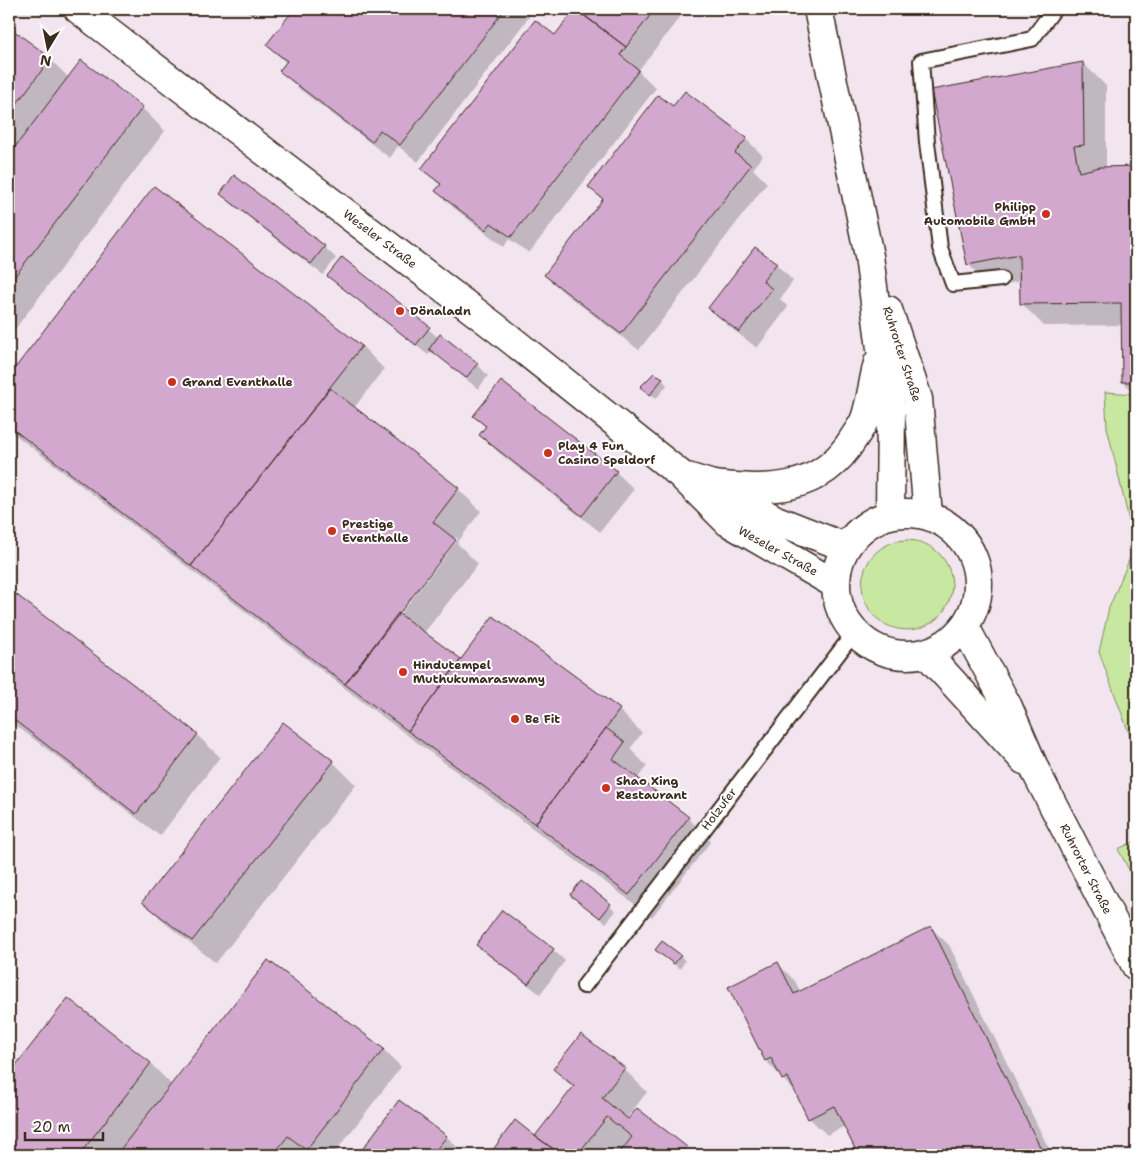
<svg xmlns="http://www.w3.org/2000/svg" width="1145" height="1164" viewBox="0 0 1145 1164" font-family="'Shantell Sans',sans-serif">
<rect width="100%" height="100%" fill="#f2e5f0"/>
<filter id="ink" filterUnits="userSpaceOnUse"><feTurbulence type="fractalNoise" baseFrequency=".02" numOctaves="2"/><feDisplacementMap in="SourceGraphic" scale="10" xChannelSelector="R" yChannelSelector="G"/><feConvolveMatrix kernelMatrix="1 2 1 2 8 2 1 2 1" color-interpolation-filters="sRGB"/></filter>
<g filter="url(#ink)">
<!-- green -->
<path fill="#c8e8a1" stroke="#828960" d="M1105,392L1136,394V752L1099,652L1109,608L1135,546L1107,427Z
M862 585a45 45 0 1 1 90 0a45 45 0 1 1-90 0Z
M1136,841V883L1118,849Z"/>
<!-- shadow -->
<path fill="#0003" fill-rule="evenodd" d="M244,9H259L254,16Z
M296,9H535L418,162L398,146L390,158L298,88L281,71L286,63L268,45Z
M576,9H686L638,71L656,88L529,253L509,239L504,247L454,208L437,191L441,186L423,169L555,37Z
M9,28L50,59L69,78L142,108L165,131L9,337Z
M1083,63L1106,86V168L1136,167V395L1123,382L1122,325L1044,326L1021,303V281L991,287L968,264Z
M673,107L746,139L763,156L753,169L767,183L639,350L563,292L545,275L603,200L590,187Z
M154,188L362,346L384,369L354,408L458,489L481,511L457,543L478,564L424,633L461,661L493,617L619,710L642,733L630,749L647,766L637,779L688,818L711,841L652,917L368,706L9,430V378ZM456,537L458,539L400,615H397Z
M222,194L324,247L336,258L323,275L233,205Z
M342,259L439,338L477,364L488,376L478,389L432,351L428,355L341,287L329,275Z
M776,264L793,281L780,299L788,307L757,348L727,325L710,308Z
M648,378L662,379L667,385L656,399L642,387Z
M502,382L616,472L634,489L600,532L498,452L481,435L486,428L475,416Z
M9,591L197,735L220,757L160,836L9,720Z
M333,762L356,785L216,963L166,924L144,901Z
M581,883L616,911L606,923L577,900Z
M931,928L949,945L1052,1155H859L845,1126L827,1135L809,1118L797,1094L766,1061L730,987L778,964L795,981L801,992Z
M477,945L553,950L565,961L540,994L489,956Z
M662,955H680L685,961L680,969Z
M268,961L384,1050L401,1067L333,1155H309L306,1152L303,1155H9V1076L68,1000L151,1064L172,1085Z
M581,1035L624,1069L647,1092L626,1119L686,1148L693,1155H490L515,1122L535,1137L574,1089L554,1069Z
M399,1102L446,1136L464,1154L462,1155H360Z"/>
<!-- building -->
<path fill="#d2a8ce" stroke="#3b2a1e" d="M294,9H505L400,145L380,130L372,142L279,71L287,61L266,45Z
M575,9L626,47L620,55L639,70L511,237L491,223L486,230L435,191L441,184L421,169L535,20L555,35Z
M576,9H655L626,47Z
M9,27L51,58L9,114Z
M81,60L143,107L9,284V155Z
M1083,62L1084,145L1074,146L1079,172L1100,167L1136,166V382H1122L1121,303L1020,304L1019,255L967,265L931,90Z
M685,91L747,138L735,153L751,165L621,334L544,275L603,199L588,187L658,95L673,106Z
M234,175L325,246L311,264L220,194Z
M154,186L362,346L191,566L9,426V376Z
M755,247L777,263L763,281L772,289L739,332L708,308Z
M342,257L430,327L416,345L327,276Z
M440,334L478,363L466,378L429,349Z
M654,373L663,378L650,395L640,387Z
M501,381L617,471L582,516L479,435L486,426L473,416Z
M330,388L459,488L433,522L456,540L345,684L191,566Z
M9,589L198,734L136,814L9,716Z
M398,613L461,659L408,731L345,684Z
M493,616L620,709L535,824L408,731Z
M283,722L334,761L192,941L142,902Z
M606,728L625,742L613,759L689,817L629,895L535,824Z
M581,881L611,904L600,918L570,895Z
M502,910L554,949L528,984L476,945Z
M931,926L1044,1155H858L834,1106L808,1119L788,1077L782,1080L771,1058L765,1061L728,987L778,962L794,994Z
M662,941L681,955L674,964L655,950Z
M268,960L384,1049L306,1150L288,1136L273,1155H116Z
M68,998L151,1063L79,1155H9V1074Z
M581,1034L625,1068L602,1098L628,1119L637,1108L687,1147L680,1155H618L632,1137L607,1117L577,1155H562L535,1136L574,1086L553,1069Z
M399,1100L447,1136L432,1155H358Z
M515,1120L535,1136L562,1155H489Z"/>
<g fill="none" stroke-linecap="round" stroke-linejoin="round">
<!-- service casing -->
<g stroke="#3b2a1e" stroke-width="18">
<path id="service" d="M1001,279L953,284L940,248L927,142L921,61L1032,39L1054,9
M584,986L854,633"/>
</g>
<!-- tertiary casing -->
<g stroke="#3b2a1e" stroke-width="31">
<path id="tertiary" d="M818,9L869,256L881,349L891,409L890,514
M888,310L918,399L928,515
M713,485C768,491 820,493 853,439C857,433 862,426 865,419C871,402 873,381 878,363"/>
</g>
<!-- secondary casing -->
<g stroke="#3b2a1e" stroke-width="31">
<path id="secondary" d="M78,9L499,330L680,474L728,522L835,584
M687,477L713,485L776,520L845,547
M836 584a71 71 0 1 1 142 0a71 71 0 1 1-142 0Z
M965,627L1008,707L1036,772L1136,966
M926,653L1024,760"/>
</g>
<!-- service -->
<use href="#service" stroke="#fff" stroke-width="14"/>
<!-- tertiary -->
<use href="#tertiary" stroke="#fff" stroke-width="28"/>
<!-- secondary -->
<use href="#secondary" stroke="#fff" stroke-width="28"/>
</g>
</g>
<!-- markers -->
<g fill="#c8321e" stroke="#fff" stroke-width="2">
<circle cx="1046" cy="214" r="5"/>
<circle cx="400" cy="311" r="5"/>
<circle cx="172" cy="382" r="5"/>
<circle cx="548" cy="453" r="5"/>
<circle cx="332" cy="531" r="5"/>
<circle cx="403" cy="672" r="5"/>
<circle cx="515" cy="719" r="5"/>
<circle cx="606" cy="788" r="5"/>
</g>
<g text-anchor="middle" stroke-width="4" stroke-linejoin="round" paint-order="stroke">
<!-- poi labels -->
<g font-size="12" font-weight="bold" fill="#3b2a1e" stroke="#fff" text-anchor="start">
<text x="1036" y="211" text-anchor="end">Philipp<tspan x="1036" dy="14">Automobile GmbH</tspan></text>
<text x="410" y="315">Dönaladn</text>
<text x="182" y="386">Grand Eventhalle</text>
<text x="558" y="450">Play 4 Fun<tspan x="558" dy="14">Casino Speldorf</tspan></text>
<text x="342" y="528">Prestige<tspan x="342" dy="14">Eventhalle</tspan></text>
<text x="413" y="669">Hindutempel<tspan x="413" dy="14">Muthukumaraswamy</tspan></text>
<text x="525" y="723">Be Fit</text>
<text x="616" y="785">Shao Xing<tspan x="616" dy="14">Restaurant</tspan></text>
</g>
<!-- street labels -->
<g font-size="12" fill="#3b2a1e" stroke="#fff">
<text transform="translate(380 239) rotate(37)" y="4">Weseler Straße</text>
<text transform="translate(902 354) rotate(72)" y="4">Ruhrorter Straße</text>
<text transform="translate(778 551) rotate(29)" y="4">Weseler Straße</text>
<text transform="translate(719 809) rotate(-53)" y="4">Holzufer</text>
<text transform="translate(1086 869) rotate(63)" y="4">Ruhrorter Straße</text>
</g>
</g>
<!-- margin -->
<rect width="1145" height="1164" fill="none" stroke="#fff" stroke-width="30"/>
<rect x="15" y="15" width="1115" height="1134" fill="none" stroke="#3b2a1e" stroke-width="2" filter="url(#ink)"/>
<!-- north arrow -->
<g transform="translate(48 48) rotate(190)" stroke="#ffffff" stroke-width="4" paint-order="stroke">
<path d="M0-4L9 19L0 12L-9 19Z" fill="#3b2a1e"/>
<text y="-8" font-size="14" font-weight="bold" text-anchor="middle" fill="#3b2a1e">N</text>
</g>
<!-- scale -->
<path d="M25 1132v8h78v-8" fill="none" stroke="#3b2a1e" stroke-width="2.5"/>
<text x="32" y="1132" font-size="15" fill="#3b2a1e" stroke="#ffffff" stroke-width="4" paint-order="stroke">20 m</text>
</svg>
